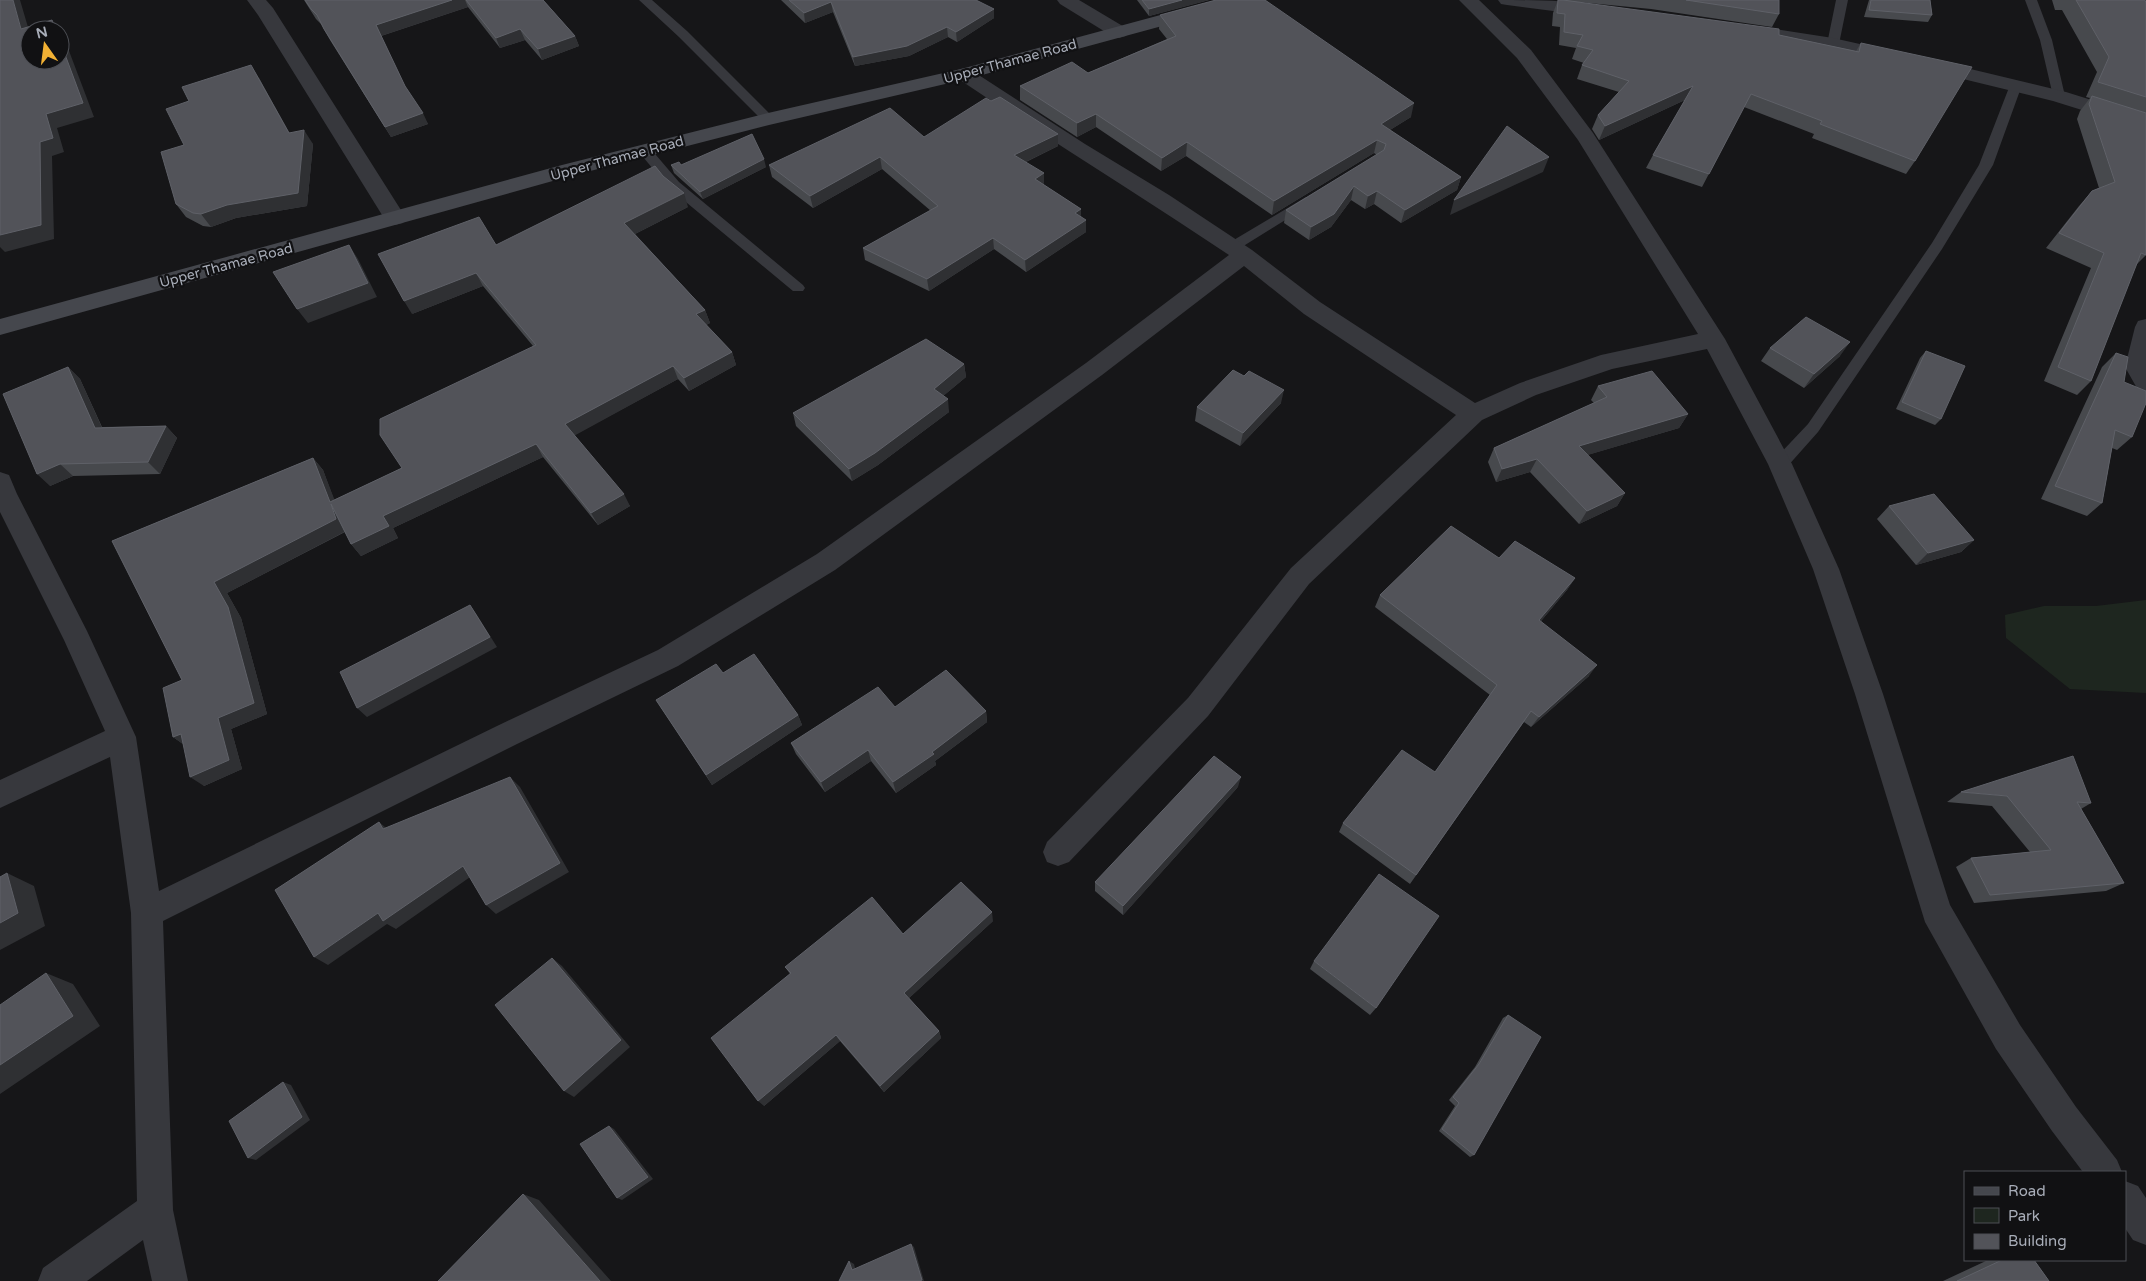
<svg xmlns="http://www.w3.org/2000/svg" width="2146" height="1281" viewBox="0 0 2146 1281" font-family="'Varela Round',sans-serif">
<rect width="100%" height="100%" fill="#161618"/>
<!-- green -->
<path fill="#1e261f" d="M2146,600V693L2070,689L2006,638L2005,615L2044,606H2096Z"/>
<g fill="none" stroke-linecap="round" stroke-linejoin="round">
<!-- lane -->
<path fill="#37383d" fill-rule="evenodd" d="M639,0H652L687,31L772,116L774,119L772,122H764L679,37Z
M1836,0H1848L1839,44L1833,48L1827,44Z
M2025,0H2037L2052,40L2065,96L2063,99H2055L2053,96L2040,40Z
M2016,81L2022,85L1993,165L1942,249L1818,432L1786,468L1780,470L1774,468L1772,464L1774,460L1808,424L1932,243L1979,165L2010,85Z
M645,147L650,148L679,182L803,285L805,288L803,291H793L669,188L638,151Z
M1306,197L1311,198L1313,201L1311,204L1237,250H1227L1225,247L1227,244Z"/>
<!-- street -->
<path fill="#37383d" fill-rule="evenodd" d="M247,0H266L273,8L406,218L403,223L395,225L387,223L258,15Z
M1057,0H1079L1126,28L1128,32L1126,36L1119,38L1112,36L1060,4Z
M1459,0H1479L1531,50L1593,133L1725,339L1792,464L1839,569L1883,694L1950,905L2020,1025L2076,1107L2117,1160L2122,1172H2083L2052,1131L1996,1049L1925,922L1855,694L1813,569L1768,464L1707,349L1612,369L1536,395L1482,420L1309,584L1208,716L1069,862L1058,866L1047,862L1043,852L1047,842L1188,698L1291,568L1456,415L1304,314L1244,266L1102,375L835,570L678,666L517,744L163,921L173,1210L188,1281H152L143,1240L87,1281H38L43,1268L137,1201L131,913L110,757L0,808V780L105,731L64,640L0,512V472L9,475L17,494L87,631L136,737L159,891L497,726L658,650L817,554L1086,363L1229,255C1139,195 1047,138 957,78L954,74L957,70L964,68L971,70L1085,144L1169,195L1252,250L1320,302L1475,403L1520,383L1601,355L1698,334L1578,140L1517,58Z
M1498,0C1531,0 1566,0 1599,6L1601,10L1599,14L1592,16L1507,5L1501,4Z
M1756,26L1833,38L1900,53L1903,57L1900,61L1893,63L1833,50L1749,36L1747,32L1749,28Z
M1933,60L2066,92L2146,117V130L2053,101L1926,70L1923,66L1926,62Z
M2146,319V393L2138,390L2125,367L2135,327L2138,321Z
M2125,1181L2138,1186L2146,1198V1245L2133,1240L2125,1228Z"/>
<!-- secondary -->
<path fill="#45474d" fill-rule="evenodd" d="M1216,0H1246L1243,4L971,78L769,125L567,177L0,335V319L562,165L768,113L961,69Z"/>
</g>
<!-- wall -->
<path fill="#47494d" d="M304,0H543L575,36L579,46L542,60L525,40L500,48L468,7L381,36L406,88L428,124L391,137L330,40L321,24L316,19Z
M781,0H976L994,18L957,42L948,37L909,56L855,66L833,12L805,23Z
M1137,0H1209L1149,16Z
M1556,0H1779V14L1772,27L1651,9L1578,2L1779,35L1856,51L1861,43L1915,161L1906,174L1812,138L1814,134L1744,107L1702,187L1646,168L1653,155L1685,100L1599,140L1592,129L1598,115L1619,92L1577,79L1582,65L1584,63L1572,59L1576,48L1559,45L1560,27L1552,26L1553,13L1558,0Z
M1869,0H1930L1932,15L1928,22L1864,17Z
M2052,0H2145L2146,3V255L2136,265L2091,381L2077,395L2044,381L2091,268L2046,248L2079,206L2092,191L2099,188L2077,119L2080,111L2090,98L2086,97L2097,72L2062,10H2055Z
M1160,15L1411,117L1390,130L1461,177L1457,190L1401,223L1374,204L1365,209L1351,200L1331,227L1309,240L1284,223L1286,210L1377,155L1374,153L1272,215L1186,156L1161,171L1096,127L1077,137L1020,100V86L1088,73L1167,39L1159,29Z
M259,78L289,133L313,144L307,206L236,218L211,227L203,226L186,217L176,204L184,145Z
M924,137L1058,146L1026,162L1044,185L1081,209V216L1086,232L1026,272L994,249L929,291L865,260L863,248L931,211L882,169L813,208L772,177L769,165Z
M671,165H681L766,167L703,199L674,173Z
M688,207L635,234L705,310L710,323L706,325L732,352L736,365L689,391L678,379L574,435L630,506L598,525L543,457L393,528L398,538L361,556L351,544L345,532L227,593L241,618L267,714L231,729L242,769L204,786L183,744L173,737L182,680L112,541L313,458L323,470L334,500L402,468L533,346L483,286L412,314L496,245Z
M1770,348L1840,356L1804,388L1761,361Z
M1926,351L1941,419L1935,425L1896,409L1920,358Z
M2116,353L2124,382L2132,437L2117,450L2112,448L2102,503L2087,516L2041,499L2102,367Z
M964,364L966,377L943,396L949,412L878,465L852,481L796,426L793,413Z
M68,367L80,379L102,427L166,426L177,438L160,474L73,476L50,486Z
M1244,376L1281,403L1240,446L1195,421L1197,407Z
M1598,386L1688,414L1679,428L1587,455L1625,493L1617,506L1579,524L1530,472L1496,482L1488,462L1494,448L1594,403L1591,400Z
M1889,506L1974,540L1961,552L1916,565L1877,519Z
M1499,558L1575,578L1567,590L1541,621L1589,676L1531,727L1524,722L1410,884L1339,832L1343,823L1435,772L1490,695L1375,607L1380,595Z
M723,673L798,715L802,725L712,785L656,700Z
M895,707L986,711L987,722L935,761L936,765L896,793L871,761L825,792L796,754L791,743Z
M1238,787L1123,915L1095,891V882Z
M1961,792L2091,803L2081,809L2124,883L2106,891L1974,903L1956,867L1971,858L2030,852L1992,806L1947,802Z
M993,921L909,998L939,1031L941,1038L884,1092L840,1041L764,1106L790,974L785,967L903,934Z
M1314,961L1376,1008L1370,1015L1310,969Z
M1508,1015L1474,1155L1470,1157L1439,1131L1455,1106L1449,1100L1475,1067L1503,1018Z
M1988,1260H2034L2049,1281H1943Z"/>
<!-- shaded-wall -->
<path fill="#2f3033" d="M13,0H20L30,34L21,29Z
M452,0H465L468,7L381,36L376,25Z
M1182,0H1209L1149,16V9Z
M831,2L833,12L805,23L804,13Z
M994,9V18L957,42L956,32Z
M52,20L60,30H56Z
M947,27L948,37L909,56L855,66L853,57Z
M520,29L525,40L500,48L496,38Z
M60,31L63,35L94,117L57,128L64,152L52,156L54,239L5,252L0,247V235L40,142L60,41Z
M575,36L579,46L542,60L538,49Z
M251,65L259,78L297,146L289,133Z
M1693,86L1687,99L1599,140L1605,126Z
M1414,103L1411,117L1377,138L1381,124Z
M423,113L428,124L391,137L385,127Z
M1096,114V127L1077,137V123Z
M304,130L313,144L307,206L236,218L211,227L201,214Z
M1058,134V146L1015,167L1014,155Z
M1377,140L1374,153L1272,215L1274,201Z
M1187,142L1186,156L1161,171L1162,158Z
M880,157L882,169L813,208L810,196Z
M1549,157L1543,172L1450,215L1454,200Z
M764,159L766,167L703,199L700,192Z
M1044,173V185L1035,179Z
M1461,177L1457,190L1401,223L1405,210Z
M1354,186L1351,200L1331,227L1309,240L1311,227Z
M1377,191L1374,204L1365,209L1368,196Z
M684,193L688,207L629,237L624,223Z
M1081,209V221L1075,213Z
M1086,220V232L1026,272L1025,260Z
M993,238L994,249L929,291L927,279Z
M349,245L358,259L377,297L308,323L297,309Z
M476,273L483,286L412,314L404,301Z
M705,310L710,323L701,328L696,314Z
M1850,342L1840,356L1804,388L1814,374Z
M732,352L736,365L689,391L684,378Z
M964,364L966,377L936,402L934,389Z
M673,366L678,379L572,437L565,424Z
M68,367L80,379L107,439L95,428Z
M1284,390L1281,403L1240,446L1243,433Z
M948,399L949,412L878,465L852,481L849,469Z
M1688,414L1679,428L1571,460L1579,446Z
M166,426L177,438L160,474L148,462Z
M536,444L543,457L393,528L398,538L361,556L351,544L383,516Z
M313,458L323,470L340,514L330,502Z
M1537,459L1530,472L1496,482L1502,469Z
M60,464L73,476L50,486L37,474Z
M1625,493L1617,506L1579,524L1587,511Z
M624,494L630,506L598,525L591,513Z
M331,504L346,531L227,593L241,618L267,714L231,729L242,769L204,786L190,777L218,718L214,582Z
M1974,540L1961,552L1916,565L1928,553Z
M1575,578L1567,590L1532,632L1539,620Z
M470,605L477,615L497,647L367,717L357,708Z
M1597,665L1589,676L1531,727L1539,717Z
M986,711L987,722L935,761L936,765L896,793L893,782L932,752Z
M798,715L802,725L712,785L706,775Z
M181,734L187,747L173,737Z
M868,750L871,761L825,792L821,782Z
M510,777L520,787L569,872L496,914L486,905Z
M1241,777L1238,787L1123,915V906Z
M379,822L391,832L383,829Z
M463,866L473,875L396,929L387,924L328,965L314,957L378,913Z
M7,873L34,886L45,926L0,950V923Z
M992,912L993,921L907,1000L904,993Z
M552,958L562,966L630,1047L574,1097L564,1091Z
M46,973L73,984L100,1026L0,1094V1065Z
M939,1031L941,1038L884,1092L880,1086Z
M836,1035L840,1041L764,1106L758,1101Z
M283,1082L291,1085L310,1120L256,1160L248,1158Z
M609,1126L614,1129L653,1179L622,1200L617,1198Z
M523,1194L539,1200L611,1281H600Z
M911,1244L914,1247L924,1281H920Z
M849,1261L854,1264L856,1272L852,1270Z"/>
<!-- building -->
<path fill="#525359" stroke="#5f6168" d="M0,0H13L21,29L52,20L56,30H30V60H60V41L83,103L46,114L53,138L40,142L41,225L0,235Z
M305,0H452L376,25L405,86L423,113L385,127L324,29L317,15L311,9Z
M466,0H543L575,36L538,49L520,29L496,38Z
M789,0H976L994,9L956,32L947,27L907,46L853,57L831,2L804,13Z
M1142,0H1182L1149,9Z
M1216,0H1265L1414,103L1381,124L1461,177L1405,210L1377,191L1368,196L1354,186L1334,214L1311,227L1286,210L1384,150L1386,144L1377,140L1274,201L1187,142L1162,158L1096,114L1077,123L1020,86L1072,62L1088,73L1176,36L1160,15Z
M1558,0H1563L1779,29V35L1859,52L1861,43L1972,67L1915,161L1820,124L1822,121L1751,94L1709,174L1653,155L1693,86L1605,126L1598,115L1629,81L1582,65L1593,50L1577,46L1583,35L1564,32L1565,14L1557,13Z
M1686,0H1779V14Z
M1871,0H1930L1932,15L1869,10Z
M2076,0H2145L2146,3V97L2098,82L2109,57Z
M251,65L289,133L304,130L298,193L227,205L201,214L193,213L176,204L161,152L184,145L166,109L189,101L182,87Z
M2092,96L2146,113V255L2141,253L2091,381L2058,367L2104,253L2059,233L2092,191L2115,182L2089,104Z
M1000,97L1058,134L1014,155L1044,173L1035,179L1081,209L1075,213L1086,220L1025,260L993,238L927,279L863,248L938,206L880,157L810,196L769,165L890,108L924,137L986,98L991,101Z
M1507,126L1549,157L1454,200Z
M752,134L764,159L700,192L671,165L679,162L681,165Z
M655,166L663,176L684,193L624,223L705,310L696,314L732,352L684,378L673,366L565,424L624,494L591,513L536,444L383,516L389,526L351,544L331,504L336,519L214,582L228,607L254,703L218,718L229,760L190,777L181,734L173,737L163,688L182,680L112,541L313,458L330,502L402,468L380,435V419L536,345L476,273L404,301L378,254L479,217L496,245Z
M349,245L368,283L297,309L273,272Z
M1806,317L1850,342L1814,374L1770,348Z
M926,339L964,364L934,389L948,399L875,453L849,469L793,413Z
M1926,351L1965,366L1941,419L1902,402Z
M2116,353L2128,357L2124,382L2146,391V403L2132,437L2115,430L2102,503L2055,486Z
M68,367L95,428L166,426L148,462L60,464L37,474L3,394Z
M1233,370L1244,376L1249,371L1284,390L1243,433L1197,407Z
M1652,371L1688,414L1579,446L1625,493L1587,511L1537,459L1502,469L1494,448L1607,397L1598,386Z
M1934,494L1974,540L1928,553L1889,506Z
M1451,526L1499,558L1515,541L1575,578L1539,620L1597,665L1539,717L1531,711L1416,875L1343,823L1402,750L1435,772L1497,685L1380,595Z
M470,605L490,637L357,708L340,672Z
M754,654L798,715L706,775L656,700L716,664L723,673Z
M946,670L986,711L932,752L934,754L893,782L868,750L821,782L791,743L878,687L895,707Z
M1214,756L1241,777L1123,906L1095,882Z
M2073,756L2091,803L2077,802L2124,883L1990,895L1971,858L2051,850L2007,796L1961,792Z
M510,777L560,863L486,905L463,866L383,921L378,913L314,957L275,890L379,822L383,829Z
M7,873L18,913L0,923V877Z
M1379,874L1439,916L1376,1008L1314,961Z
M961,882L992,912L904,993L939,1031L880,1086L836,1035L758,1101L711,1038L791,973L785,967L872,897L903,934Z
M552,958L621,1040L564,1091L495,1005Z
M46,973L73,1016L0,1065V1005Z
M1508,1015L1541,1037L1474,1155L1442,1129L1459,1103L1453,1097L1479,1064Z
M283,1082L302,1117L248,1158L229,1121Z
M609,1126L648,1177L617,1198L580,1144Z
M523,1194L600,1281H438Z
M911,1244L922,1280L920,1281H839L849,1261L852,1270Z
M2002,1260H2034L2049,1281H1957Z"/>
<g text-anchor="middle" stroke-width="4.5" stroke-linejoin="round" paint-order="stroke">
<!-- far-street labels -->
<g font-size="14" fill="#a8adb8" stroke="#111113">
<text transform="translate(1010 61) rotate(-15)" y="5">Upper Thamae Road</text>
<text transform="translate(617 158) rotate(-15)" y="5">Upper Thamae Road</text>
<text transform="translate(226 265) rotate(-15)" y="5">Upper Thamae Road</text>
</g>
</g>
<!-- legend -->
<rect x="1964" y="1171" width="162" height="90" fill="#111113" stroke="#4d4f55"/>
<rect x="1974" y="1187" width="25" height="8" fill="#45474d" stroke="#4d4f55"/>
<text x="2008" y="1196" font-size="15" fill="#a8adb8">Road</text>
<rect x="1974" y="1208" width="25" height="15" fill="#1e261f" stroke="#4d4f55"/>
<text x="2008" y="1221" font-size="15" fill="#a8adb8">Park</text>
<rect x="1974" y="1234" width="25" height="15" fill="#525359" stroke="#4d4f55"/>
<text x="2008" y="1246" font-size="15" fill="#a8adb8">Building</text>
<!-- north arrow -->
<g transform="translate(45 45) rotate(346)"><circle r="24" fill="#111113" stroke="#4d4f55"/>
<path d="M0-4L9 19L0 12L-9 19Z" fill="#f2b134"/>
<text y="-8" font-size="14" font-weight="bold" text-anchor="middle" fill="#a8adb8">N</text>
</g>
</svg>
